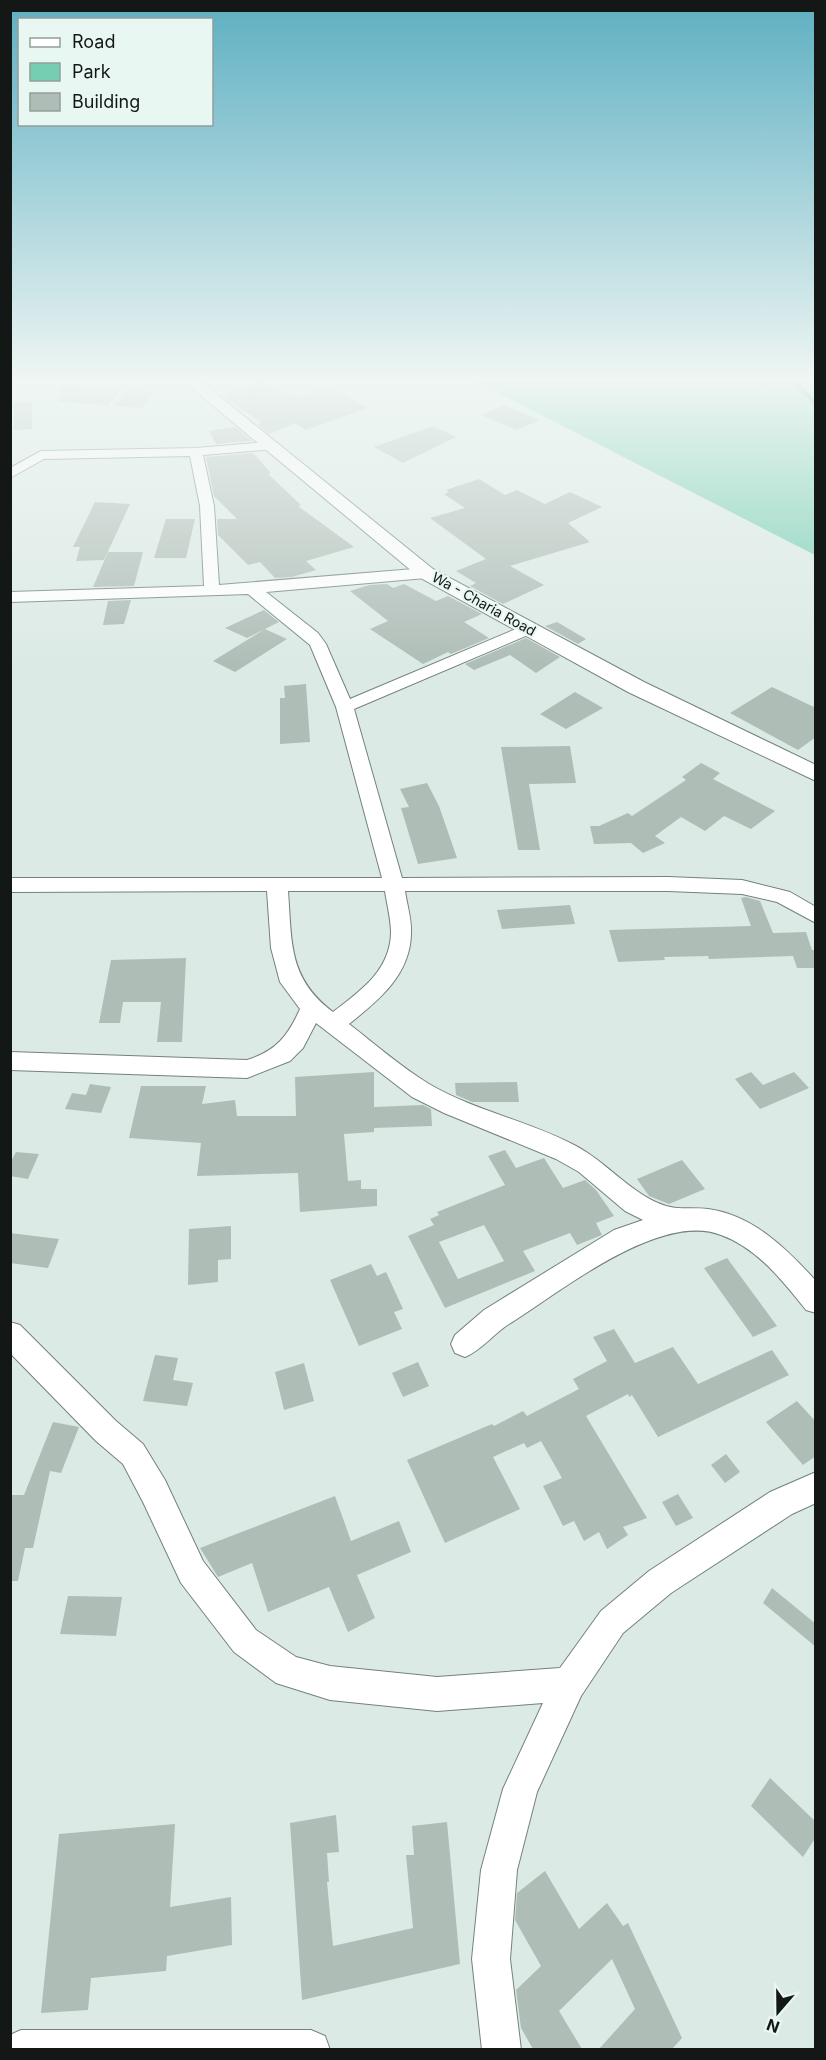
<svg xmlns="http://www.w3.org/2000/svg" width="826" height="2060" viewBox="0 0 826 2060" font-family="Inter,sans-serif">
<rect width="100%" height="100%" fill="#dceae5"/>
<!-- green -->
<path fill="#75cdb2" d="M471,379H815V555Z"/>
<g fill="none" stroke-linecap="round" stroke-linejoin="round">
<!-- stream -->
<path stroke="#267c66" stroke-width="4" d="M792,379L816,404"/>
</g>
<!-- building -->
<path fill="#afbdb7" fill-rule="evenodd" d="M261,382L298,397L330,387L368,408L306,430L295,423L269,434L257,424L262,423L223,396Z
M61,385L121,390L108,405L59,402Z
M127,390H129L155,392L142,408L114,406Z
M32,401V429L14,430V402Z
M504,405L540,420L517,430L481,415Z
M433,426L456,437L403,463L374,447Z
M235,427L252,441L216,444L209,431Z
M253,453L271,473L268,474L301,505L298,506L354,547L306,561L316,570L292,577L275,578L260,562L248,565L218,535L217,519H237L214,496L206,457Z
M479,479L505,495L517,490L545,504L570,492L602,507L568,523L590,542L510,566L544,585L503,604L470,586L476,583L456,571L486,559L430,518L465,508L444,494L449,492L446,490Z
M95,502L130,504L104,560L76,561L80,547H73Z
M166,519H195L186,558H154Z
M108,552H143L134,586L93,587Z
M387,584L393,588L404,584L436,601L448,596L482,614L464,622L489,638L451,654L448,652L423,664L370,629L388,621L350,591L369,585Z
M131,600L124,624L103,625L108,601Z
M264,610L279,622L247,638L225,628Z
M557,622L586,639L578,644L545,626Z
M265,629L287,639L235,672L213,661Z
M526,638L560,657L536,673L510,655L474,670L465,664Z
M306,684L310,742L280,744V698H285L284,686Z
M772,687L816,708V737L798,750L730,713Z
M575,692L603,708L566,729L540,714Z
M570,746L576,783L529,784L540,850H518L501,747Z
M701,763L720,773L713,779L775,811L751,829L724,816L705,831L681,817L655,836L665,843L643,853L631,843L594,844L590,826H599L628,813L632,816L686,780L682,777Z
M427,783L439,806L457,858L418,864L401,808L409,807L400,789Z
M746,897L760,901L773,933L806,932L812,950H816V968H797L793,956L709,959L708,956L664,957L665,960L618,962L609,930L751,926L741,898Z
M570,905L575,924L502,929L497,910Z
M186,958L182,1042H157L161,1002H123L120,1023H99L111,960Z
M374,1072V1107L423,1105L431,1109L432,1126L374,1128V1132L344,1134L348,1181L361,1180V1189H377V1206L300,1212L298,1173L197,1176L201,1143L129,1138L141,1086H206L202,1104L235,1100L237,1116H296L295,1077Z
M751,1072L763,1085L794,1072L809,1088L760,1109L735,1079Z
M517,1082L519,1102H472L456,1095L455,1083Z
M90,1084L111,1087L101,1113L65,1109L72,1093L86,1095Z
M505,1150L516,1168L544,1158L563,1188L585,1180L596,1190L614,1216L596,1223L602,1235L577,1245L570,1233L523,1251L535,1271L445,1308L408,1236L434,1225L430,1219L439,1215L437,1212L505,1185L488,1156ZM484,1225L504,1261L458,1279L439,1242Z
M16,1152L39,1154L28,1179L10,1176V1163Z
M682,1160L705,1189L669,1204L649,1196L637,1179Z
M231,1226V1259L218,1260V1282L188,1285L189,1229Z
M10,1233L59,1239L48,1268L10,1263Z
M727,1258L777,1326L753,1337L704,1268Z
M371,1264L377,1276L386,1272L403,1309L394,1312L402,1329L359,1346L330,1280Z
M614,1329L635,1363L673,1347L698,1384L772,1350L789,1375L658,1437L632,1395L629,1397L628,1394L586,1416L647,1518L623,1527L628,1535L607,1549L599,1532L584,1541L574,1521L563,1526L543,1486L562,1478L541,1441L527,1448L524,1443L493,1457L520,1509L445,1543L407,1460L492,1424L494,1426L523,1411L527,1416L579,1389L573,1379L607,1361L593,1337Z
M155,1355L178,1358L173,1380L193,1383L187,1406L143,1401Z
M418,1362L429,1386L403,1397L392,1373Z
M304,1363L314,1401L284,1410L275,1372Z
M797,1401L816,1422V1456L803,1465L766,1422Z
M53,1422L79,1427L61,1473L50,1471L33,1548H25L18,1581H10V1495H24Z
M726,1454L740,1472L725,1483L711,1465Z
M678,1494L693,1518L676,1526L662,1502Z
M335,1496L351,1541L399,1521L411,1552L357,1575L375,1618L348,1632L329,1587L268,1612L252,1563L218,1577L200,1548Z
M772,1588L816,1624V1647L763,1603Z
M68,1596L122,1597L116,1636L60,1634Z
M770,1778L816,1822V1837L803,1857L751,1806Z
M336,1815L339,1852L327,1853L329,1882H327L333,1946L413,1928L406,1855H414L412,1826L447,1822L460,1964L302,2000L290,1823Z
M175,1824L170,1907L231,1897L232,1945L167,1956L166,1971L91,1978L88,2010L41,2013L59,1834Z
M545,1871L579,1929L607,1903L623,1926L628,1923L682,2038L672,2049H599L635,2009L612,1959L559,2011L582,2049H533L521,2028L516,1990L541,1966L515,1920L517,1893Z"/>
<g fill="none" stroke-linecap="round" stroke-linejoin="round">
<!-- minor casing -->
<g stroke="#74817c" stroke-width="2">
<path id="minor" d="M269,442L276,446L274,449L203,455L214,506L219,585L426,568L434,573L426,578L266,592L318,633L326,644L350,699L523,626L529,624L537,629L535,632L354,709L402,878L668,877L742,880L790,892L816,907V923L777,902L742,894L668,891H405C407,905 412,920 411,934C410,975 379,1000 349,1024C375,1044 401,1067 429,1084C475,1111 529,1121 576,1146C606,1162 628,1190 658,1203C675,1211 690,1207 708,1209C753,1215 787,1249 816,1281V1313L806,1310C783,1281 757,1248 721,1235C660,1211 560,1292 509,1324C493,1334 482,1350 465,1357L455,1353L451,1344L455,1335L484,1310L614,1230L643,1220L625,1211L579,1172L556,1159L444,1113L412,1097L316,1023L303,1048L290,1061L247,1078L10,1070V1052L247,1060C276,1051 288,1036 300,1009L280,982L271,948L267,891L10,892V878H382L336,707L310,645L248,594L10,602V592L204,586L200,506L190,456L44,459L10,478V468L41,451L196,448ZM288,891H385C387,905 391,919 391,933C390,971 360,991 333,1012C288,978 292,943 288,891Z
M10,1322L20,1325L116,1421L143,1444L165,1480L203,1561L256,1630L296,1657L330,1666L437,1677L560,1668L601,1611L649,1571L770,1492L816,1472V1503L792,1514L671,1593L623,1633L581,1696L537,1792L517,1870L510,1959L521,2050H482L472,1959L481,1870L503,1789L543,1703L437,1711L330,1700L276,1683L234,1652L181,1583L143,1502L123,1464L96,1441L10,1353Z
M21,2030H311L325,2036L330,2050H10V2035Z"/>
</g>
<!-- tertiary casing -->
<g stroke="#74817c" stroke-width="2">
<path id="tertiary" d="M181,379H198L433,569L644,682L816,765V781L628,692L419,577Z"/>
</g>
<!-- minor -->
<use href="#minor" fill="#fff" fill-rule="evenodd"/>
<!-- tertiary -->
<use href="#tertiary" fill="#fff" fill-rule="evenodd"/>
</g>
<!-- sky -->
<linearGradient id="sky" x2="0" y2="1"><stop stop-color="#5dafc2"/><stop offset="0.57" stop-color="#eff6f3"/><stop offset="1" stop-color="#eff6f3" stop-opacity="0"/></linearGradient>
<rect width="826" height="667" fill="url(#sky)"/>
<g text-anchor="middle" stroke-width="4.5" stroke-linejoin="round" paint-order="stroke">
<!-- far-street labels -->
<g font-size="14" fill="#131816" stroke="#e9f7f2">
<text transform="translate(484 604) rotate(29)" y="5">Wa - Charia Road</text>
</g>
</g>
<!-- border -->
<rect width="826" height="2060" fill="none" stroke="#131816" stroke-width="24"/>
<!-- legend -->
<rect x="18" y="18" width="195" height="108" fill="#e9f7f2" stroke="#939e9a" stroke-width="1.5"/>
<rect x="30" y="38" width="30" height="9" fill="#ffffff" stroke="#939e9a" stroke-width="1.5"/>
<text x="72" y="48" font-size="18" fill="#131816">Road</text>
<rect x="30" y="63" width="30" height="18" fill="#75cdb2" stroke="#939e9a" stroke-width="1.5"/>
<text x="72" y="78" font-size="18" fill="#131816">Park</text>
<rect x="30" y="93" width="30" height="18" fill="#afbdb7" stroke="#939e9a" stroke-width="1.5"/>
<text x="72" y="108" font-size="18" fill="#131816">Building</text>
<!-- north arrow -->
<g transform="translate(778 2012) rotate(200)" stroke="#e9f7f2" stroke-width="4.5" paint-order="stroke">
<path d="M0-4.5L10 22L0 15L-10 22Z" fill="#131816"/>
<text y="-9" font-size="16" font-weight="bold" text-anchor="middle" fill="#131816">N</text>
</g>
</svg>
